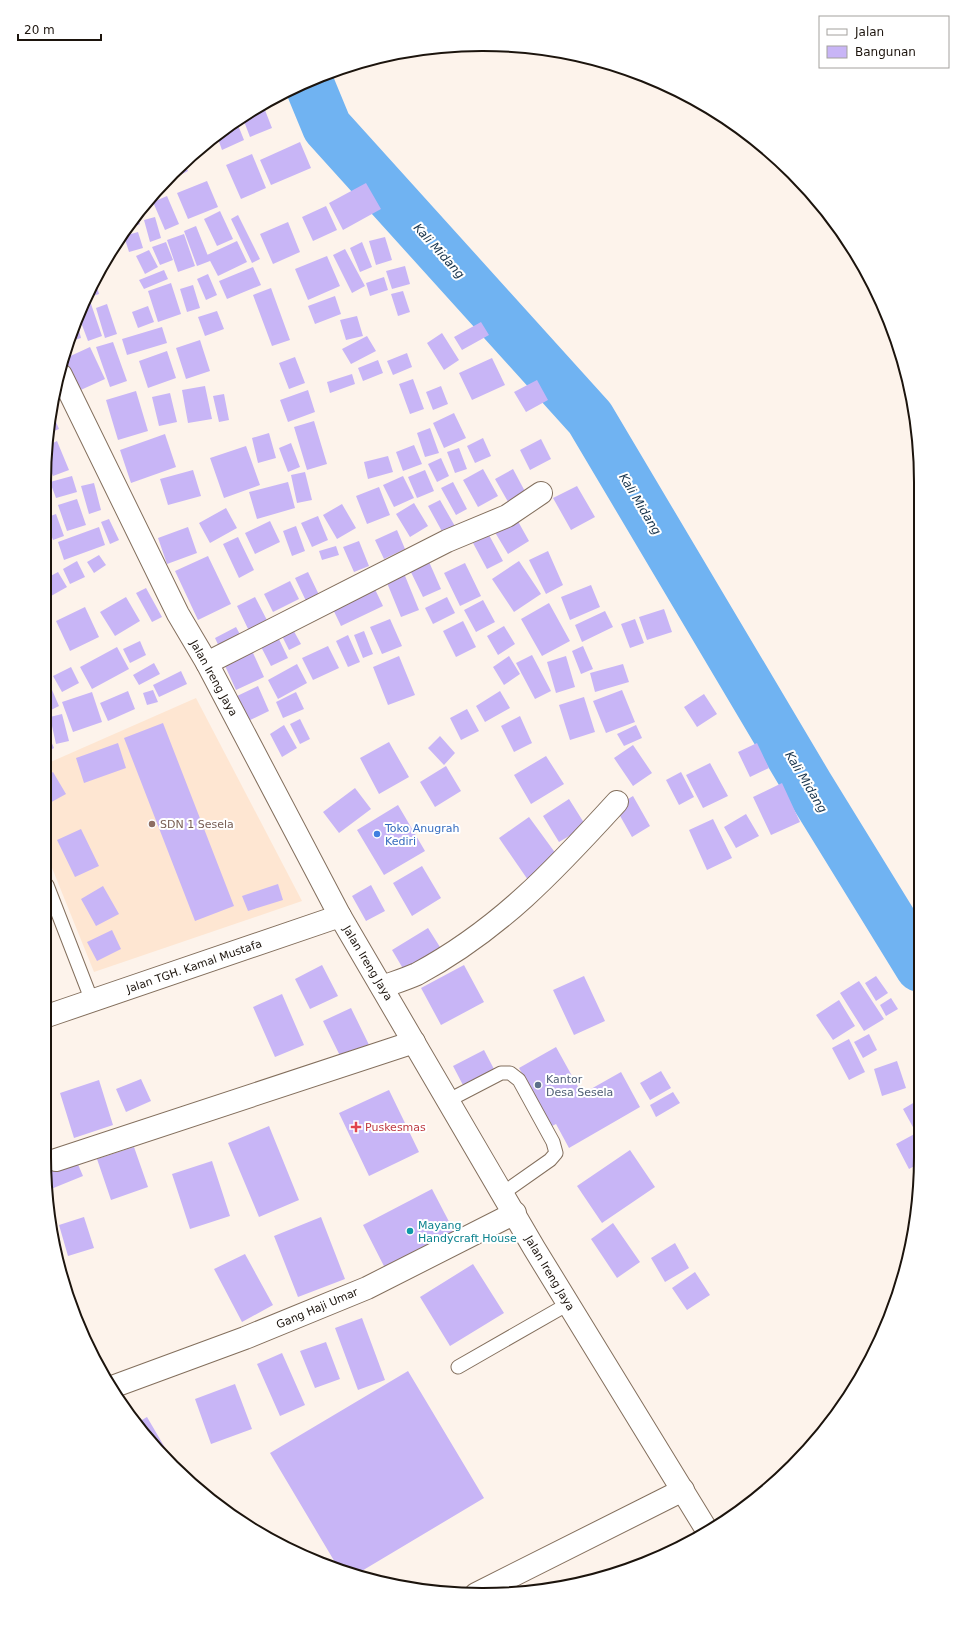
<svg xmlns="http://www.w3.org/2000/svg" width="965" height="1639" viewBox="0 0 965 1639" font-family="'DejaVu Sans',sans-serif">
<rect width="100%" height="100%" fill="#fdf3eb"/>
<!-- built -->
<path fill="#fee6d2" d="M196,698L302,901L94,972L46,853V764Z"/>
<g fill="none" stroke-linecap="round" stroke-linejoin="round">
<!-- river -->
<path stroke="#70b3f2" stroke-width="50" d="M308,81L327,127L590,418L808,785L920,967"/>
</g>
<!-- building -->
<path fill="#c8b5f6" d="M263,105L272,128L250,137L242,116Z
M236,120L244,140L222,150L217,136Z
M300,142L311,168L271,185L260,160Z
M252,154L266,188L241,199L226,165Z
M184,163L188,171L163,184L172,173Z
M207,181L218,207L188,219L177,193Z
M366,183L381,209L343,230L329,203Z
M167,196L179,224L165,230L153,202Z
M326,206L337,230L313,241L302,217Z
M220,211L233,239L217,246L204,219Z
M238,215L260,259L252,263L231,219Z
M136,216L140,224L124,231Z
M155,217L161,238L150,242L144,220Z
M288,222L300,252L273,264L260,234Z
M196,226L210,261L197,266L184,231Z
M138,232L143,248L129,252L124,236Z
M184,234L195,266L178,272L167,240Z
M385,237L392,260L376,265L369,241Z
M237,241L247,262L218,276L207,255Z
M166,242L173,260L160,265L152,247Z
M362,242L372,267L360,272L350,248Z
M345,249L365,286L352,293L333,255Z
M149,250L158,267L145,274L136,256Z
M327,256L340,286L308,300L295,269Z
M405,266L410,284L392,289L386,271Z
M253,267L261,285L227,299L219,281Z
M164,270L168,279L144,289L139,280Z
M208,274L217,295L206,300L197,279Z
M384,277L388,290L370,296L366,283Z
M171,283L181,314L158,322L148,291Z
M96,284L99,294L89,297Z
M193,285L200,308L187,312L180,289Z
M271,288L290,340L272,346L253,295Z
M403,291L410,312L398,316L391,294Z
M335,296L341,314L315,324L308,306Z
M90,301L102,336L88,341L79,317L87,302Z
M107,304L117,334L105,338L96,308Z
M148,306L154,322L138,328L132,312Z
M217,311L224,329L205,336L198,317Z
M357,316L363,336L346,340L340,320Z
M481,322L489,335L462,350L454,337Z
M77,323L81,338L67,342V341Z
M162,327L167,343L127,355L122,339Z
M442,333L459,360L444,370L427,343Z
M367,336L376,351L351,364L342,349Z
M200,340L210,371L186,379L176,348Z
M113,342L127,381L110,387L96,347Z
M90,347L105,379L74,393L62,367L64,359Z
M167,351L176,378L148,388L139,361Z
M407,353L412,367L393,375L387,361Z
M295,357L305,383L289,389L279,363Z
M492,358L505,385L472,400L459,373Z
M378,360L383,373L363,381L358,368Z
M352,374L355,384L330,393L327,382Z
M413,379L424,409L410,414L399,384Z
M537,380L548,400L526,412L514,392Z
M205,386L212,419L188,423L182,390Z
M441,386L448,404L433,410L426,392Z
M308,390L315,412L288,422L280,400Z
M136,391L148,431L118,440L106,400Z
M170,393L177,422L159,426L152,397Z
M224,394L229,420L219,422L213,396Z
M454,413L466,438L444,448L433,423Z
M53,415L59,429L49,433Z
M314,421L327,464L307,470L294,427Z
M430,428L439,453L425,457L417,433Z
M269,433L276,458L258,463L252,438Z
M165,434L176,467L131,483L120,450Z
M483,438L491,456L475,463L467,446Z
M541,439L551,459L530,470L520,450Z
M57,441L69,470L53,476L45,454L47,446Z
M291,443L300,467L288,472L279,448Z
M414,445L422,464L403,471L396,452Z
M246,446L260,485L224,498L210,458Z
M459,448L467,469L455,473L447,452Z
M388,456L393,472L368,479L364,462Z
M441,458L449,476L437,482L428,464Z
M483,469L498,496L478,507L463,480Z
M513,469L528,497L511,507L495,479Z
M193,470L201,496L168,505L160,479Z
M425,470L434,491L417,498L408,477Z
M305,472L312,500L297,503L291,475Z
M45,475L52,492L45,495Z
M72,476L77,492L56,498L50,482Z
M403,476L414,498L394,507L383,485Z
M288,482L295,508L257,519L249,492Z
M453,482L467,509L456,515L441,488Z
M94,483L101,510L89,514L81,486Z
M577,486L595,517L571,530L553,498Z
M379,487L390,515L367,524L356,496Z
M77,499L86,525L67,531L58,505Z
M440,500L456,528L444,535L428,506Z
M414,503L428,526L410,537L396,514Z
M342,504L356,528L337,539L323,515Z
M226,508L237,528L210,543L199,523Z
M56,514L64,536L53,540L45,518Z
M318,516L328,540L312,547L301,523Z
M515,516L529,541L508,554L493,529Z
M109,519L119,540L110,544L101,522Z
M270,521L280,542L255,554L245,533Z
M296,526L305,551L292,556L283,531Z
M99,527L105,545L64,560L58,542Z
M188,527L197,553L167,564L158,538Z
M397,530L405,549L384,559L375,540Z
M489,535L503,561L487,569L473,543Z
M238,537L254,570L239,578L223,544Z
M45,538L51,551L45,554Z
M359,541L369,566L354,572L343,547Z
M336,546L339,555L322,560L319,551Z
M548,551L563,585L546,594L529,560Z
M99,555L106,565L94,573L87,562Z
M426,555L441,589L423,597L407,564Z
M208,556L231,604L198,620L175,571Z
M77,561L85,577L70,584L63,569Z
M519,561L541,594L514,612L492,579Z
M465,563L481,596L460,606L444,573Z
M403,571L419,610L401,617L385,578Z
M58,572L67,587L51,596L45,587V579Z
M308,572L320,597L307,603L295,578Z
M290,581L299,599L273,612L264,594Z
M372,583L383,606L341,626L330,603Z
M591,585L600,607L570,620L561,597Z
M146,588L162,617L152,622L136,593Z
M126,597L140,621L115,636L100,612Z
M255,597L270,626L251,635L237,606Z
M447,597L455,613L433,624L425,608Z
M483,600L495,622L476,632L464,610Z
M549,603L570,641L542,656L521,619Z
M85,607L99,637L70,651L56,621Z
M664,609L672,632L647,640L639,617Z
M605,611L613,627L582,642L575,625Z
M390,619L402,646L382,654L370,627Z
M635,619L644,643L630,648L621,624Z
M463,621L476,647L456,657L443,631Z
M291,626L301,644L289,650L280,632Z
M504,626L515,644L498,655L487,636Z
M236,627L243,640L221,651L215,638Z
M364,631L373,654L363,658L354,635Z
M276,633L288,658L271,666L258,641Z
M348,635L360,662L348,667L336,641Z
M140,641L146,655L130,663L123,649Z
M249,644L264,677L236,690L221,657Z
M328,646L339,668L313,680L302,658Z
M583,646L593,669L581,674L572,651Z
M117,647L129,669L92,689L80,667Z
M532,655L551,691L535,699L516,663Z
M399,656L415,695L388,705L373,667Z
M509,656L520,674L504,685L493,667Z
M566,656L575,687L556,693L547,662Z
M154,663L160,674L139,685L133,675Z
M297,664L307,683L278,699L268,680Z
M623,664L629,682L595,692L590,673Z
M71,667L79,683L62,692L53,676Z
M181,671L187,684L159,697L153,685Z
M49,683L59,706L47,712L46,685Z
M258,686L269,711L246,722L235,697Z
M153,690L158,702L147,705L143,693Z
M622,690L635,722L606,733L593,701Z
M128,691L135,709L108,721L100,703Z
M500,691L510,708L485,722L476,706Z
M92,692L102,722L73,732L62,702Z
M296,692L304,709L283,718L276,702Z
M704,694L717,714L697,727L684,707Z
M584,697L595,732L570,740L559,705Z
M467,709L479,731L461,740L450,718Z
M62,714L69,741L56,744L50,717Z
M520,716L532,743L514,752L501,726Z
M300,719L310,739L300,744L290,724Z
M163,723L234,906L195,921L124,738Z
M284,725L297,748L282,757L270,734Z
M636,725L642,738L624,746L617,734Z
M46,730L54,748L46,752Z
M440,736L455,753L444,765L428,748Z
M389,742L409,777L379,794L360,758Z
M118,743L126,768L84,783L76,758Z
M757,743L769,768L750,777L738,752Z
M633,745L652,773L633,786L614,758Z
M546,756L564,784L531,804L514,775Z
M710,763L728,796L703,808L686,775Z
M446,766L461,791L435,807L420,782Z
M53,772L66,794L46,805V776Z
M681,772L694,797L679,805L666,780Z
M782,783L800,822L771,835L753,797Z
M355,788L371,809L339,833L323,812Z
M633,796L650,826L632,837L615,807Z
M569,799L586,826L559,842L543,816Z
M398,805L425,851L384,875L357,830Z
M746,814L759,836L736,848L724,827Z
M529,817L559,858L528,880L499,838Z
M713,819L732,858L707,870L689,830Z
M81,829L99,866L75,877L57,840Z
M422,866L441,898L412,916L393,883Z
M278,884L283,900L248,911L242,896Z
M371,885L385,911L366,921L352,896Z
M103,886L119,914L96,926L81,899Z
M428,928L445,955L408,977L392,950Z
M112,930L121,949L97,961L87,942Z
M322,965L338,996L310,1009L295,979Z
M464,965L484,1002L441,1025L421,988Z
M584,976L605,1021L574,1035L553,990Z
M876,976L888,993L876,1001L865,983Z
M859,981L884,1019L864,1031L840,993Z
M282,994L304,1045L275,1057L253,1007Z
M891,998L898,1009L886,1016L880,1005Z
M839,1000L855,1026L833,1040L816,1015Z
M351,1008L372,1051L344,1064L323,1021Z
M869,1034L877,1050L863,1058L854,1042Z
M849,1039L865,1072L849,1080L832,1048Z
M556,1047L582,1094L621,1072L640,1107L569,1148L556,1124L552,1126L519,1068Z
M484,1050L495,1071L464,1087L453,1066Z
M897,1061L906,1088L882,1096L874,1069Z
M661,1071L671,1088L650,1100L640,1083Z
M141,1079L151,1101L126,1112L116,1089Z
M99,1080L113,1125L74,1138L60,1093Z
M389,1090L419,1152L369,1176L339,1113Z
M673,1092L680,1103L656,1117L650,1105Z
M920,1099V1126L914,1129L903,1109Z
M269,1126L299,1200L259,1217L228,1143Z
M920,1131V1163L909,1169L896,1144Z
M134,1147L148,1187L111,1200L97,1159Z
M630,1150L655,1187L602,1223L577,1186Z
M74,1155L83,1176L51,1189L48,1182V1167Z
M212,1161L230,1216L190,1229L172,1174Z
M432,1189L457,1237L388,1274L363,1225Z
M84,1217L94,1248L68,1256L59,1225Z
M321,1217L345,1279L298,1297L274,1236Z
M613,1223L640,1262L617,1278L591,1239Z
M675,1243L689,1268L665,1282L651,1258Z
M245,1254L273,1305L242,1322L214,1269Z
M473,1264L504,1313L450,1346L420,1297Z
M695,1272L710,1295L687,1310L672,1288Z
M362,1318L385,1380L358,1390L335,1328Z
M326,1342L340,1379L315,1388L300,1351Z
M282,1353L305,1405L280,1416L257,1364Z
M408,1371L484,1498L355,1575L339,1569L270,1453Z
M235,1384L252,1429L211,1444L195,1399Z
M147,1417L171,1458L167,1460L135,1424Z"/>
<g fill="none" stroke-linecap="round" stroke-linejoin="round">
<!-- service casing -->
<g stroke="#836f5d" stroke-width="15">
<path id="service" d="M47,885L92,1001
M449,1100L501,1073H510L519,1080L553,1142L556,1153L550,1160L503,1193
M458,1367L568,1304"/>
</g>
<!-- minor casing -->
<g stroke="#836f5d" stroke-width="24">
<path id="minor" d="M207,663L447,541L507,516L541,493
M382,987C393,983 406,979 417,974C499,930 555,870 617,802
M47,1016L340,916
M56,1160L414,1042
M112,1387L245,1338L367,1288L515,1213
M476,1594L683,1490"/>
</g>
<!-- tertiary casing -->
<g stroke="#836f5d" stroke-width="24">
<path id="tertiary" d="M61,375L178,614L207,663L340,916L534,1248L708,1532"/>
</g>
<!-- service -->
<use href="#service" stroke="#fff" stroke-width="13"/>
<!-- minor -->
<use href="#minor" stroke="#fff" stroke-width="22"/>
<!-- tertiary -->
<use href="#tertiary" stroke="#fff" stroke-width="22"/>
</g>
<!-- markers -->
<circle fill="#8d6e63" stroke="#fff" stroke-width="1.5" cx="152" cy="824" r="4"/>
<circle fill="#3f7fe0" stroke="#fff" stroke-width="1.5" cx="377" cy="834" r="4"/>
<circle fill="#5c6f8a" stroke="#fff" stroke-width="1.5" cx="538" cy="1085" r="4"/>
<path fill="#e0444e" stroke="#fff" stroke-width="1.5" d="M354 1121h4v4h4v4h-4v4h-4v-4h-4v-4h4z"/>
<circle fill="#0f9aa8" stroke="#fff" stroke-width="1.5" cx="410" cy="1231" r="4"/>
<g text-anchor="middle" stroke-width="4" stroke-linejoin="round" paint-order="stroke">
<!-- street labels -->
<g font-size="11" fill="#1c140d" stroke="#fff">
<text transform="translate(214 678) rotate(61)" y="4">Jalan Ireng Jaya</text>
<text transform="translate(368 963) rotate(59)" y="4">Jalan Ireng Jaya</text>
<text transform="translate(194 966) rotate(-19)" y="4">Jalan TGH. Kamal Mustafa</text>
<text transform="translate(550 1273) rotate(59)" y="4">Jalan Ireng Jaya</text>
<text transform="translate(317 1308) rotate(-23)" y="4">Gang Haji Umar</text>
</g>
<!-- education labels -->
<g font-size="11" fill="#785e54" stroke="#fff" text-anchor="start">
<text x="160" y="828">SDN 1 Sesela</text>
</g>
<!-- shop labels -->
<g font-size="11" fill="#366cbe" stroke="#fff" text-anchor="start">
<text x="385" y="832">Toko Anugrah<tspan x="385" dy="13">Kediri</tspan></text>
</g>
<!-- service labels -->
<g font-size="11" fill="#4e5e75" stroke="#fff" text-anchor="start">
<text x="546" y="1083">Kantor<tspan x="546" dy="13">Desa Sesela</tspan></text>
</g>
<!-- health labels -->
<g font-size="11" fill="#be3a42" stroke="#fff" text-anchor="start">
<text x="365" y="1131">Puskesmas</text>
</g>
<!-- culture labels -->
<g font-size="11" fill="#0d838f" stroke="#fff" text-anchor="start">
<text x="418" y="1229">Mayang<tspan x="418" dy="13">Handycraft House</tspan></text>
</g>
<!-- water labels -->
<g font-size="12" font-style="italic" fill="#14314a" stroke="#fff">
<text transform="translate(439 251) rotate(48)" y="4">Kali Midang</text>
<text transform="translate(640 504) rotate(59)" y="4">Kali Midang</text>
<text transform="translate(806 782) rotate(59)" y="4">Kali Midang</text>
</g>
</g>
<!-- crop -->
<path d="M0 0H965V1639H0ZM482 51H483A431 431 0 0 1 914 482V1157A431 431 0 0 1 483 1588H482A431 431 0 0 1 51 1157V482A431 431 0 0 1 482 51Z" fill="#fff" fill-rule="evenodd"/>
<path fill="none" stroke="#1c140d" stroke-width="2" d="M482 51H483A431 431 0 0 1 914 482V1157A431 431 0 0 1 483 1588H482A431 431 0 0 1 51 1157V482A431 431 0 0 1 482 51Z"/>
<!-- legend -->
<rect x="819" y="16" width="130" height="52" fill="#ffffff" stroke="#a4a19e"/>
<rect x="827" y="29" width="20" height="6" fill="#ffffff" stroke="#a4a19e"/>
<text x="855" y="36" font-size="12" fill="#1c140d">Jalan</text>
<rect x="827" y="46" width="20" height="12" fill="#c8b5f6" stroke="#a4a19e"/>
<text x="855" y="56" font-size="12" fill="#1c140d">Bangunan</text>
<!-- scale -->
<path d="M18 34v6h83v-6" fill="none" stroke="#1c140d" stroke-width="2"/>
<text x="24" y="34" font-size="12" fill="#1c140d" stroke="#ffffff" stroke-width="3" paint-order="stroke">20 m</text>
</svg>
